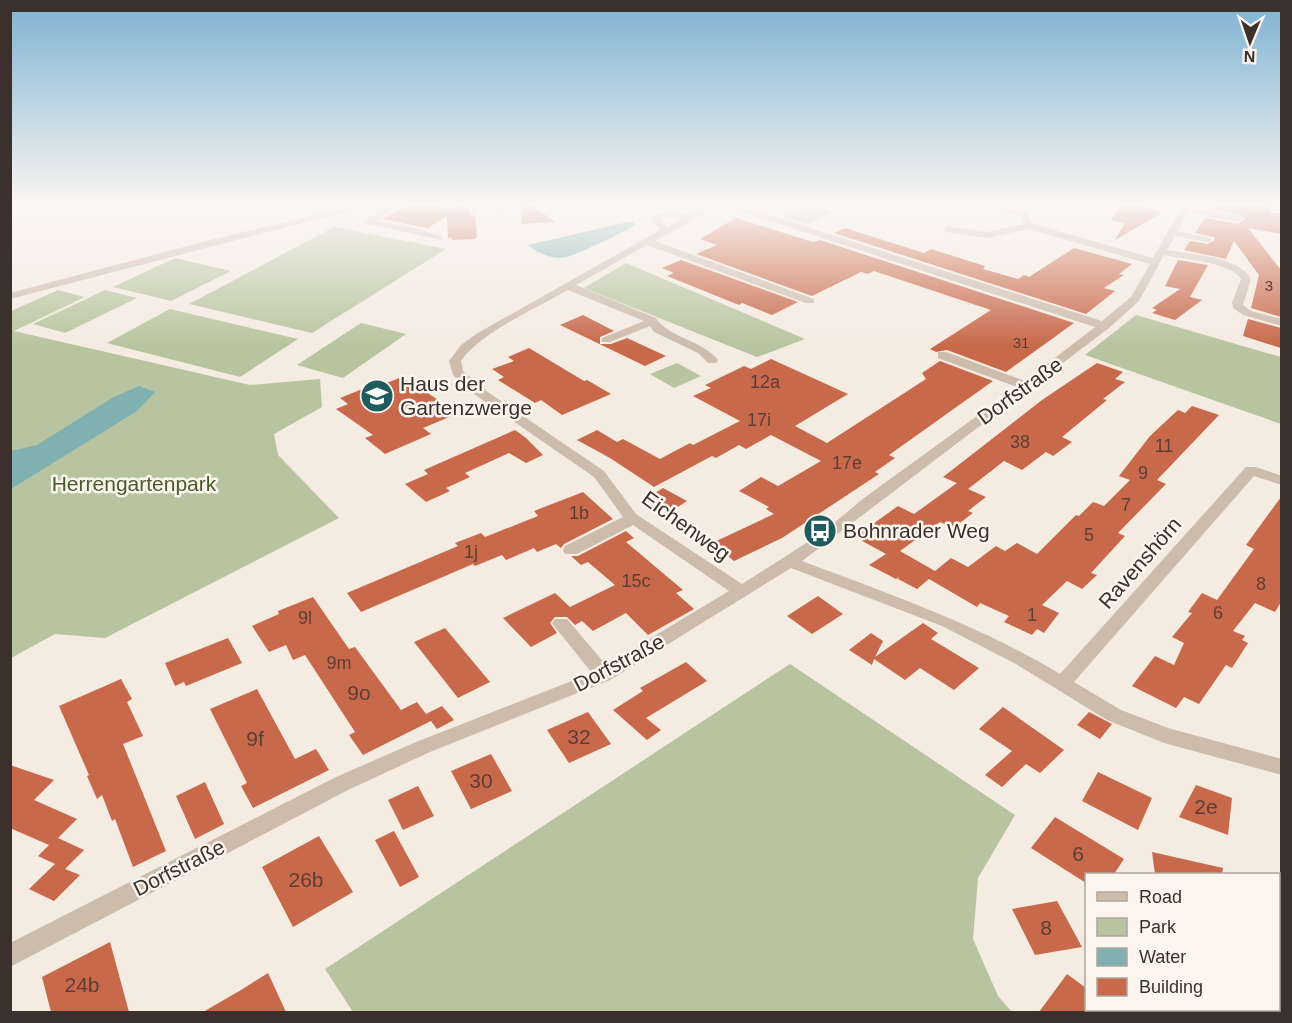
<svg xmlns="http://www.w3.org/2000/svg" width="1292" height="1023" viewBox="0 0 1292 1023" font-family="Arial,sans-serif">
<rect width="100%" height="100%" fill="#f4ebe1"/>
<!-- green -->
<path fill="#b8c4a0" d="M812,205L836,212L807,224L783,217Z
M334,227L446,249L312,333L189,304Z
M175,258L231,271L171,301L113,287Z
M626,263L805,339L757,357L584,288Z
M58,290L85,297L14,331L250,385L320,379L322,407L274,434L278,455L339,518L105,638L55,634L11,658V311Z
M105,290L137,298L65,333L33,324Z
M170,309L298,339L240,377L107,343Z
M1136,315L1281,357V424L1085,355Z
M361,323L406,334L343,378L297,365Z
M677,363L701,376L674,388L650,374Z
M790,664L1015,815L978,878L973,939L998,996L1012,1012H353L325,969Z"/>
<!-- water -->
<path fill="#7fb0b2" d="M627,222H633L636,225C622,232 570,260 558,258C548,257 536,252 528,245Z
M139,386L155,392L137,411L11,489V451L37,445L112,398Z"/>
<!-- building -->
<path fill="#c8694b" d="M451,203H467L470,215L475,216L477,236L475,239L452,240V237L448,238L447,216L428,228L382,219L409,205L417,207L422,204L451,209Z
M521,203H529L555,222L522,224Z
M1122,203H1126L1163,212L1115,240L1125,223L1111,220Z
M1214,203H1271L1270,211L1272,213H1279L1281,208V234L1248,228L1281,270V317L1251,308L1259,275L1234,241L1226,259L1184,250L1190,241L1208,244L1215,240L1214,237L1195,233L1205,218L1238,224L1245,219L1241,215L1211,209Z
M736,218L813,242L820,240L1074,323L1006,372L947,350L936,352L930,349L991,310L874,271L868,274L861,272L812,296L696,254L717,245L700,239Z
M845,228L924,253L931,249L985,266L983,269L1018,279L1024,275L1029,277L1074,248L1132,264L1119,274L1124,275L1104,288L1115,291L1086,314L834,233Z
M681,260L798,302L772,315L742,303L739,305L667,276L674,273L662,268Z
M1178,260L1208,265L1190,297L1202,300L1175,320L1152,313L1157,310L1152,308L1180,289L1165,286Z
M583,315L614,331L600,337V344H611L627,338L666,356L645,366L560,325Z
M1248,319L1281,328V348L1243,336Z
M529,348L584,381L587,380L611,394L562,415L541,400L535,403L498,380L504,377L492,369L514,361L508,357Z
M771,359L848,394L795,426L827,443L926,379L922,373L940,361L993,381L889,455L895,458L875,472L879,474L782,538L734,561L712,543L774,514L766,509L769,507L739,491L761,477L778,486L821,461L771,435L746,449L739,445L716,458L712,456L654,487L610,458L577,440L597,430L617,442L623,439L660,459L690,443L693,445L740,421L693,396L711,388L705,385L744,366L751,369Z
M1097,363L1123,372L1115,379L1125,382L1103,399L1107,400L1062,437L1072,442L1053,456L1046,452L1022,470L1004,461L968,489L986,497L968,511L973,513L953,528L940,522L900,551L935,571L951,558L968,567L996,546L1005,551L1017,543L1037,554L1076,515L1079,516L1093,502L1104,506L1130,480L1119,476L1150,436L1178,410L1185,413L1192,406L1219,415L1157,480L1166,484L1118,533L1125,536L1091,573L1097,575L1082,589L1067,581L1042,605L1059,613L1044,633L1037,629L1032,635L1004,622L1009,616L980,603L977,607L929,579L917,589L898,579L899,577L896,579L869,565L886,554L855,537L898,506L914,514L957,483L959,484L943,477L1042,400Z
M402,377L459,413L423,428L431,434L385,454L365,438L373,435L336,409L348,404L340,398L360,390L363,392Z
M515,430L526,438L543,455L526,463L509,453L465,473L470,477L446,488L450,491L426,502L405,484L428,474L424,470Z
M663,488L687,501L669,513L645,499Z
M583,492L613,519L564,544L561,548L556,544L537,552L534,548L506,560L502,555L475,566L473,564L361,612L347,593L458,546L455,543L481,533L485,537L538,516L534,511Z
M1281,497V602L1275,612L1255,603L1233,631L1245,636L1242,640L1248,643L1232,668L1226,665L1199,704L1184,697L1176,708L1132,686L1155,656L1174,665L1184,643L1172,637L1192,613L1188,612L1202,593L1217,600L1254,549L1246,545Z
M626,531L634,538L626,542L683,590L676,593L694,609L648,635L626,613L593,631L582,621L575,625L567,617H555L550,623L557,633L531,647L503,618L555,593L570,607L615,585L588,562L581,565L571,556H578Z
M818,596L843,614L812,634L787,616Z
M313,597L349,649L355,647L401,710L417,702L426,714L442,706L454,720L437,729L431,721L363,755L349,735L355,732L305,655L293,660L286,645L269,652L252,626L279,614L278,611Z
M923,623L938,633L931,639L979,668L954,690L920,668L905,680L874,659L872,665L849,650L871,633L883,641L875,657Z
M445,628L490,682L458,698L414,642Z
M228,638L242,663L186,686L184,682L175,686L165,663Z
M686,662L707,681L646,718L661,730L647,740L613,710L643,691L640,688Z
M121,679L132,699L127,702L143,736L123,744L166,851L133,867L115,819L112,821L102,795L97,799L87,776L89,775L59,706Z
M257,689L295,759L316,749L329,770L253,808L241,786L247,783L210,709Z
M1003,707L1064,750L1040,773L1026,764L1002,787L985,775L1012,751L979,729Z
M588,712L611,744L569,763L547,730Z
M1089,712L1112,724L1100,739L1077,725Z
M491,754L512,791L471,809L451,771Z
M10,765L54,780L34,800L77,819L58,838L84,850L65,869L80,875L54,901L29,889L55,864L38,856L49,845L10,828Z
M1098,772L1152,798L1138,830L1082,801Z
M205,782L224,824L195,839L176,796Z
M1196,785L1232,798L1228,835L1179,817Z
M418,786L434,816L403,830L388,800Z
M1055,817L1124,859L1114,874H1086V883L1031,848Z
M394,831L419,877L400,887L375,840Z
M319,836L353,892L293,927L262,867Z
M1152,852L1223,868L1222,874H1155Z
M1057,901L1082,947L1035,955L1012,909Z
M110,942L129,1012H51L42,977Z
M268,973L286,1012H203L241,990Z
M1067,974L1086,988V1012H1039Z"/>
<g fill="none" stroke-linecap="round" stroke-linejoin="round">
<!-- minor -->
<path fill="#cdbbac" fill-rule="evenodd" d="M366,203H379L10,299V293L210,240Z
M396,203H409L392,209L376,221L406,226L442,236V240L363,223L386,205Z
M469,203H477L478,214H472Z
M491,203H499L505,211L497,213Z
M702,203H710L703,215L655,241L814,299V303H806L647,245L576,285L656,318C670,339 701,339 718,360L716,363H708L698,353L654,332L650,326L610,342H602V338L644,321L568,290C537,308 481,332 461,361L463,371L482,388L604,471L636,514L742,584L822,533L864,498L1017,387L938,358V352H946L1025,381L1095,327L721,205L720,203H732L1102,321L1131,297L1150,264L1029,229L987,238L947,232L942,229L947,226L987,232L1024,224L1020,217L976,203H988L1027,213L1033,224L1153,258L1180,210L1159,205L1158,203L1183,205L1185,203H1193L1191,207L1241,217L1243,219L1238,222L1188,212L1178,231L1213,239L1208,242L1175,236L1167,250C1190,254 1240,257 1251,279L1243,305L1251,311L1282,319V326L1243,315L1233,308L1232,303L1241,279C1231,262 1183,259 1164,255L1139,301L1109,328L802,561C892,595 977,624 1060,674L1246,467H1256L1282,476V485L1254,476L1074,682L1121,710L1168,728L1282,759V775L1164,743L1107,720L1016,664L942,626L791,568L610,680L430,752L348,790L10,967V943L334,778L416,742L592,673L555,627L552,623L555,619H567L606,665L729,591L633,525L577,554H565L563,550L565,546L623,517L594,477L474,394L453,375L449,361L461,345L476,334L660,230L651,217L653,215L674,211L689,215L697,211ZM677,216L682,219L667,227L661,218Z
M1273,203H1281L1278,211H1272Z
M1282,919V941L1278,942V920Z"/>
</g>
<!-- sky -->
<linearGradient id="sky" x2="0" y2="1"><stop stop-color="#7eb2d2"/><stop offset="0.59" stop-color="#faf6f2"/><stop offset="1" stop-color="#faf6f2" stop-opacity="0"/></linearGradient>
<rect width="1292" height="346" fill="url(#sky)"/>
<!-- icons -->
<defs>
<g id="school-disc" transform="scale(1.725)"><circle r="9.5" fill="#1f5a5e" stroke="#fbf5ee"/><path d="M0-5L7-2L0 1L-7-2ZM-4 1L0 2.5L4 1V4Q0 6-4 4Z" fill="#fff"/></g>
<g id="bus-disc" transform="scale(1.725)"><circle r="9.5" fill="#1f5a5e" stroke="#fbf5ee"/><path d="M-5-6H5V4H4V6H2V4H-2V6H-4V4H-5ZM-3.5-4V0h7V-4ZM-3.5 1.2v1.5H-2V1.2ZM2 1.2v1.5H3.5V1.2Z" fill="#fff"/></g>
</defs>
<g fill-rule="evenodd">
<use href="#school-disc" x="377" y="396"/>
<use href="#bus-disc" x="820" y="531"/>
</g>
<g text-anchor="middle" stroke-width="5" stroke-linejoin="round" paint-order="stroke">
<!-- far-number labels -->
<g font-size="15" fill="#5e3e33">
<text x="1269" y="291">3</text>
<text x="1021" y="348">31</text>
</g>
<!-- number labels -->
<g font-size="18" fill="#5e3e33">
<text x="765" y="388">12a</text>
<text x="759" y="426">17i</text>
<text x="1020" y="448">38</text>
<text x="1164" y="452">11</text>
<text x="847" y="469">17e</text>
<text x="1143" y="479">9</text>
<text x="1126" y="511">7</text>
<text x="579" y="519">1b</text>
<text x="1089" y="541">5</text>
<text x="471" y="558">1j</text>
<text x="636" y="587">15c</text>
<text x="1261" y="590">8</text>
<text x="1218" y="619">6</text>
<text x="1032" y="621">1</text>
<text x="305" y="624">9l</text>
<text x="339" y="669">9m</text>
</g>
<!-- poi labels -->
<g font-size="21" fill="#3b302b" stroke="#fbf5ee" text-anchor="start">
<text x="400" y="391">Haus der<tspan x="400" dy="24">Gartenzwerge</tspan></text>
<text x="843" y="538">Bohnrader Weg</text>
</g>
<!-- street labels -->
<g font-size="21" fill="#3b302b" stroke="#fbf5ee">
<text transform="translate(1020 391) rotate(-36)" y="7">Dorfstraße</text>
<text transform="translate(686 526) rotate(36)" y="7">Eichenweg</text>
<text transform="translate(1140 563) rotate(-49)" y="7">Ravenshörn</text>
<text transform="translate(619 663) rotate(-28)" y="7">Dorfstraße</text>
<text transform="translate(179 868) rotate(-27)" y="7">Dorfstraße</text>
</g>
<!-- park labels -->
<g font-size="21" fill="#4a5a2e" stroke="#fbf5ee">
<text x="134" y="491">Herrengartenpark</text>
</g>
<!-- near-number labels -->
<g font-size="21" fill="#5e3e33">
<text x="359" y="700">9o</text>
<text x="579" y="744">32</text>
<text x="255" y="746">9f</text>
<text x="481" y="788">30</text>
<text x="1206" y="814">2e</text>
<text x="1078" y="861">6</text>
<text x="306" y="887">26b</text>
<text x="1046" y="935">8</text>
<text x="82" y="992">24b</text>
</g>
</g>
<!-- border -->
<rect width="1292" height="1023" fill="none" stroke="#3b302b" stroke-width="24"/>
<!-- legend -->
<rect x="1085" y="873" width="195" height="138" fill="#fbf5ee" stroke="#aea6a0" stroke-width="1.5"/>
<rect x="1097" y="892" width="30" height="9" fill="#cdbbac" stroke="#aea6a0" stroke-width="1.5"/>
<text x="1139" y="903" font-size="18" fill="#3b302b">Road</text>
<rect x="1097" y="918" width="30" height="18" fill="#b8c4a0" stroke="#aea6a0" stroke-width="1.5"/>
<text x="1139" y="933" font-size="18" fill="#3b302b">Park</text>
<rect x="1097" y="948" width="30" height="18" fill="#7fb0b2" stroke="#aea6a0" stroke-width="1.5"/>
<text x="1139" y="963" font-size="18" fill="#3b302b">Water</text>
<rect x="1097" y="978" width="30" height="18" fill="#c8694b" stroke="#aea6a0" stroke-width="1.5"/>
<text x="1139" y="993" font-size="18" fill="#3b302b">Building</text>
<!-- north arrow -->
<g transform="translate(1250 42) rotate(182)" stroke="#fbf5ee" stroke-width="4.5" paint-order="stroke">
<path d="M0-4.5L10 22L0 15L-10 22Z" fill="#3b302b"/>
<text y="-9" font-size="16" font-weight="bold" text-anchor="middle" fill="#3b302b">N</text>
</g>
</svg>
